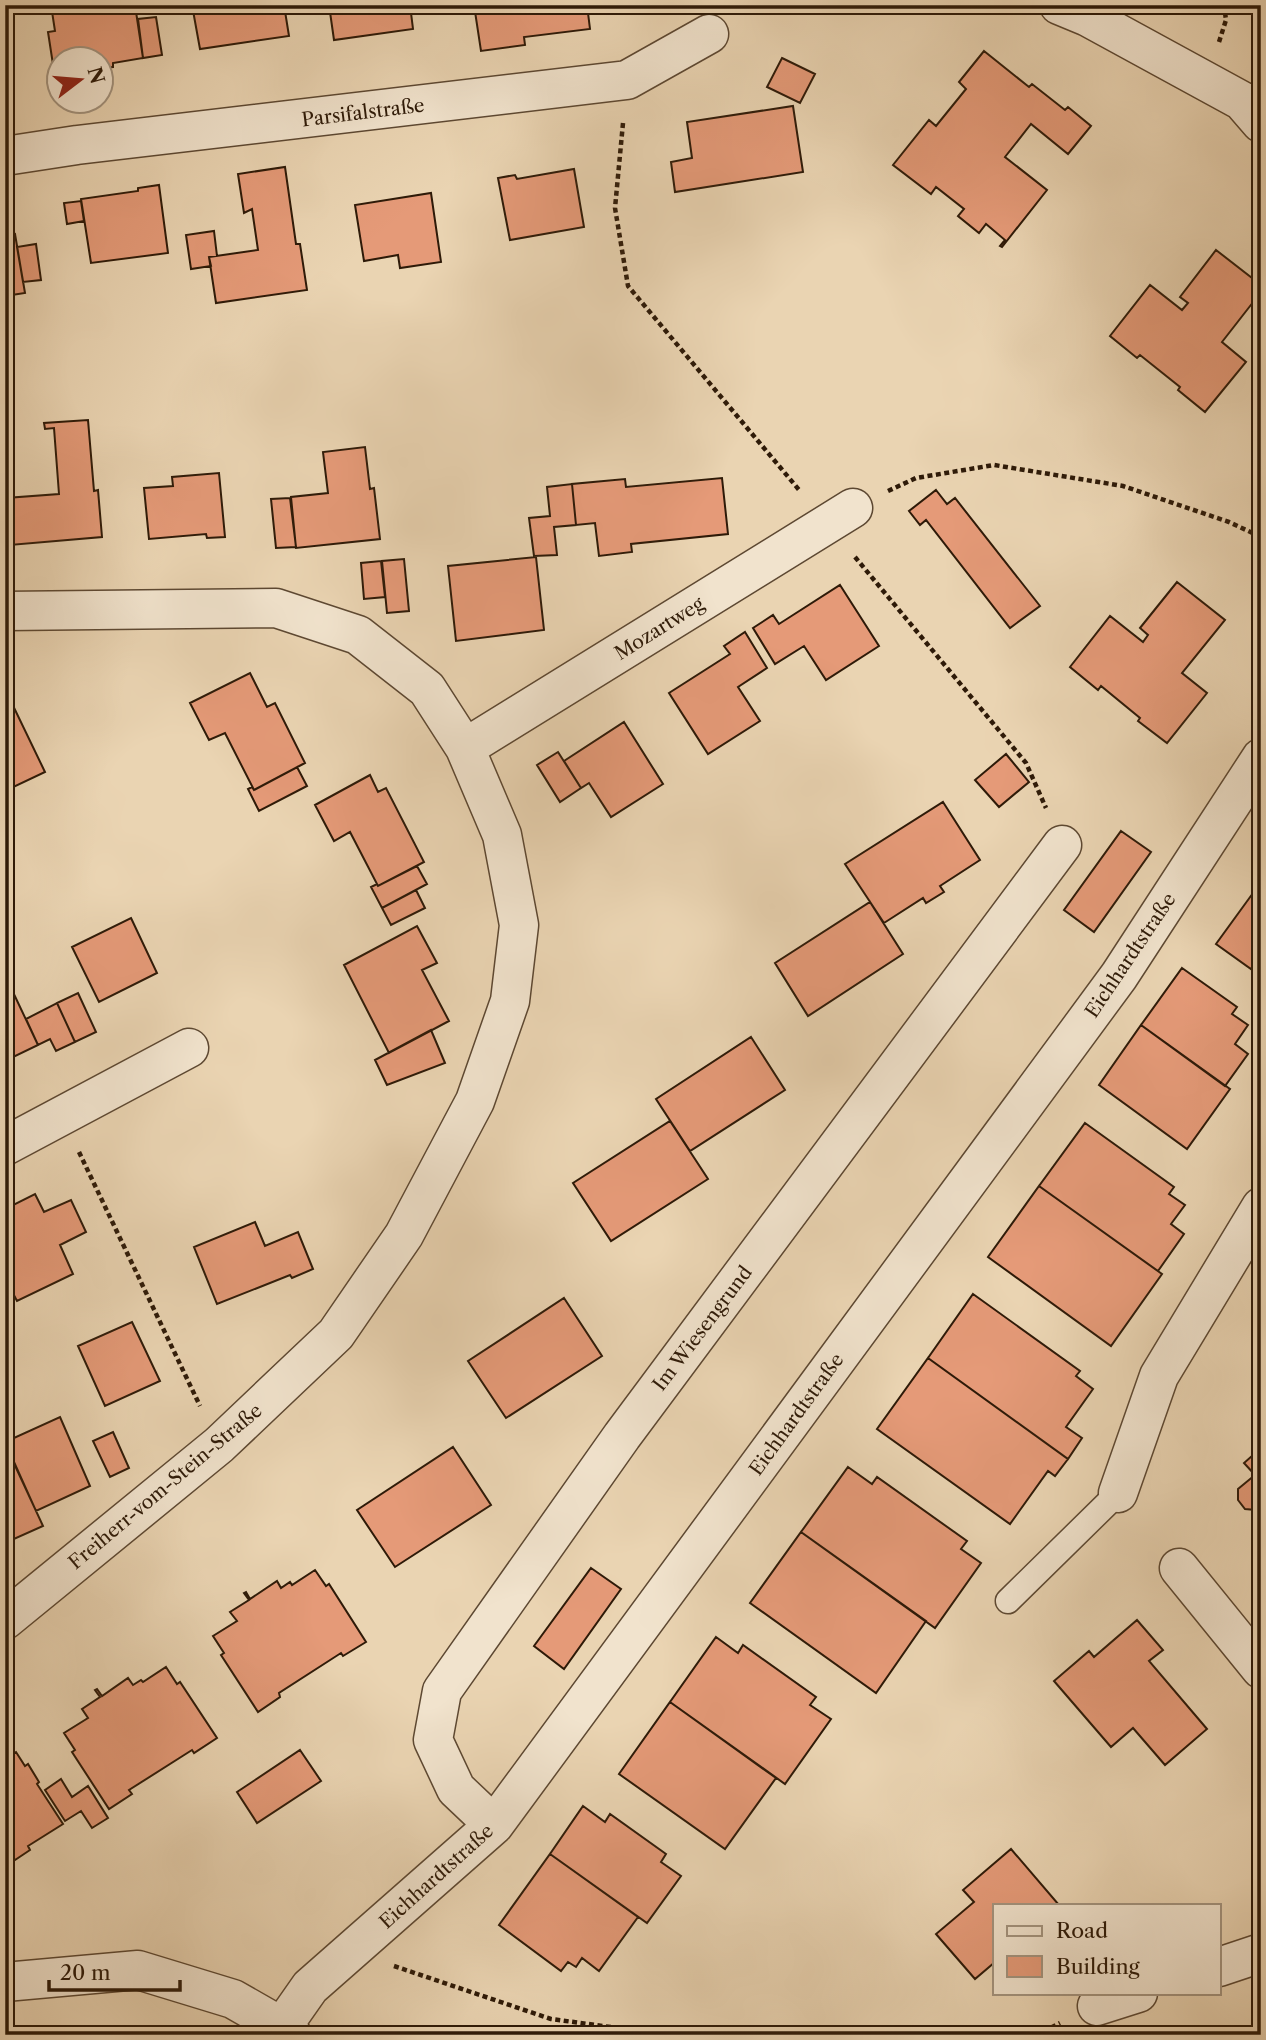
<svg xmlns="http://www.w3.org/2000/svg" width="1266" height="2040" viewBox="0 0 1266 2040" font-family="'Libre Caslon Text',serif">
<rect width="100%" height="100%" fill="#ead4b2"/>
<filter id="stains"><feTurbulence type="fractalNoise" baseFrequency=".00286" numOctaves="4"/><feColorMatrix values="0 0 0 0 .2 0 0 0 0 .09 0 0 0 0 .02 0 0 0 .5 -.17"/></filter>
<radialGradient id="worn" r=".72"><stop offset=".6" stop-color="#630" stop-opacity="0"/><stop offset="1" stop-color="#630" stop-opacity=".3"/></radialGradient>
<!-- building -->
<path fill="#e59a78" stroke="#2e1a08" stroke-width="2" d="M51,5H135L143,58L113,63V67L102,68V60H60V70L54,71L48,32L55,31Z
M192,5H284L289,36L200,49Z
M329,5H410L413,29L334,40Z
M474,5H587L590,29L524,37L525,45L481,51Z
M156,17L162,55L143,58L138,19Z
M984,51L1029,87L1032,84L1065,110L1068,107L1091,126L1068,154L1031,124L1005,157L1047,190L1002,247L1000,246L1005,240L986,224L979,233L958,216L964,209L936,187L931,194L893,165L929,120L936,126L966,89L959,82Z
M782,58L815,74L800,103L767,87Z
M793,106L803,172L675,192L671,162L692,158L687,122Z
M285,167L296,244H300L307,290L216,303L209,257L258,250L252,209L244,213L238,174Z
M574,169L584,227L510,240L498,178L515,175L517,179Z
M159,185L168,253L91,263L81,199L138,191V188Z
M431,193L441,262L400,268L398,255L364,261L355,205Z
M81,201L84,221L67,224L64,203Z
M214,231L217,256L209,257L211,266L191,269L186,235Z
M15,234L25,293L5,296V236Z
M36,244L41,280L23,282L17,247Z
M1216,250L1261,285V292L1222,342L1246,362L1205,412L1178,390L1180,387L1140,355L1137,358L1110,336L1150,285L1182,310L1188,303L1180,297Z
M88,420L94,491L98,490L102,537L10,545L6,498L59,494L54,428L45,429L44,423Z
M365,447L370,489L374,488L380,539L296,548L291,497L328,493L323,452Z
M219,473L225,537L207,538L206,534L149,539L144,488L173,486L172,477Z
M722,478L728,534L631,544L632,552L599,556L595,523L576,525L572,484L625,479L626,487Z
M572,484L576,525L554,527L557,555L534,556L529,518L550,516L547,487Z
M936,490L947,504L955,498L1040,606L1010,628L926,520L920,525L909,511Z
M290,498L296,547L276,548L271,499Z
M536,557L544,630L456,641L448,566Z
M404,559L409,611L387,613L382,561Z
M381,561L385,597L364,599L361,563Z
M1177,582L1225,620L1182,673L1207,693L1167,743L1138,721L1140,718L1101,686L1098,690L1070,667L1110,616L1143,642L1148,635L1140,628Z
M840,585L879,646L826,680L804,646L775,664L753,628L773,615L779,624Z
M745,632L767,668L738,687L760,721L708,754L669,693L730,654L724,646Z
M250,673L267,707L275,703L305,763L254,790L225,733L209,740L190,703Z
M5,689L45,772L5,791Z
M624,722L663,784L611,817L589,783L581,788L564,761Z
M558,752L581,788L560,802L537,765Z
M1006,754L1029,782L999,807L975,780Z
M297,767L307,786L259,811L248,789L252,787L254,790Z
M370,775L378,792L386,788L424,862L378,886L350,832L334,841L315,805Z
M943,802L980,860L940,886L944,892L926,903L923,898L884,923L845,864Z
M1121,831L1151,852L1094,932L1064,910Z
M417,866L427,884L382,908L371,887L377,884L378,886Z
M1261,882V955L1251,969L1216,944Z
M416,890L425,908L391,925L382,908Z
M870,902L903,954L808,1016L775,963Z
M131,918L157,973L99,1002L72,947Z
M417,926L437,963L422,970L449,1021L389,1053L344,965Z
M1182,968L1237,1007L1232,1014L1248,1025L1235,1044L1248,1054L1225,1086L1141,1025Z
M12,990L38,1045L5,1061V993Z
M78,993L96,1032L75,1042L57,1003Z
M57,1003L75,1042L56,1051L50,1039L38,1045L26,1019Z
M1141,1025L1230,1089L1187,1149L1099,1085Z
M431,1030L445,1063L387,1085L375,1060Z
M751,1037L785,1090L690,1151L656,1099Z
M670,1121L708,1179L611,1241L573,1183Z
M1085,1123L1174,1187L1169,1194L1185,1205L1171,1224L1184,1234L1158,1271L1039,1186Z
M1039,1186L1162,1274L1111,1346L988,1257Z
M35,1194L44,1212L71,1200L86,1232L60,1245L73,1274L17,1301L5,1278V1209Z
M255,1222L265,1246L298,1232L313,1269L292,1278L290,1275L217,1304L194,1247Z
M973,1294L1080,1371L1076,1376L1093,1389L1066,1427L1082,1438L1068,1459L928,1358Z
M564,1298L602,1356L506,1418L468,1361Z
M132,1322L160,1381L105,1406L78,1346Z
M928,1358L1068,1459L1055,1476L1048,1471L1010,1524L877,1429Z
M60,1417L90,1486L36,1511L5,1442Z
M113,1432L129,1468L110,1477L93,1441Z
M5,1444L43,1526L5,1543Z
M453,1447L491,1505L395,1567L357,1510Z
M1261,1448V1516L1256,1510L1245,1509L1238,1500V1489L1255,1475L1244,1463Z
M848,1467L872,1484L877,1477L967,1541L961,1549L981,1563L935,1628L801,1532Z
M801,1532L926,1621L876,1693L750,1603Z
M591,1568L621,1589L564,1669L534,1646Z
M315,1570L326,1586L329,1584L366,1642L343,1656L341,1653L279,1693L280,1697L258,1712L221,1655L224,1653L213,1636L237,1621L230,1612L249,1600L244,1593L246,1592L250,1599L277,1581L281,1588L290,1582L292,1585Z
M1137,1620L1163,1650L1149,1661L1207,1729L1165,1765L1133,1728L1111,1747L1054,1681L1089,1651L1094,1657Z
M716,1637L738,1653L743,1645L816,1697L810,1705L831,1719L785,1784L670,1702Z
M166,1667L177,1684L180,1682L217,1738L194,1753L192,1750L129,1790L132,1794L109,1809L72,1752L75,1750L64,1733L88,1718L82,1709L100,1697L95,1690L97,1689L102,1696L128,1678L133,1685L141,1680L143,1682Z
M670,1702L776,1778L725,1849L619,1774Z
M7,1748L11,1755L16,1752L25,1766L28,1764L39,1782L37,1784L63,1824L28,1846L30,1850L15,1860L12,1857L5,1861V1758L9,1756L5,1749Z
M300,1750L321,1781L257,1823L237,1792Z
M61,1779L72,1797L88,1786L108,1818L92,1828L81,1811L65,1821L45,1790Z
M583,1806L605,1822L610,1814L666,1854L661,1862L681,1876L647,1923L550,1854Z
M1011,1849L1059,1905H995V1962L975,1979L936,1934L974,1902L963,1890Z
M550,1854L638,1917L599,1971L582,1958L576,1967L568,1962L561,1971L499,1925Z"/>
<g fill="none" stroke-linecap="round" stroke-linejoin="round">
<!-- service casing -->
<g stroke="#5d4832" stroke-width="27">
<path id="service" d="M1008,1601L1118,1493"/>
</g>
<!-- minor casing -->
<g stroke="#5d4832" stroke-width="41">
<path id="minor" d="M1059,5L1088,17L1242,101L1261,123
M5,156L77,145L627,80L709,34
M5,611L276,608L358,635L427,689L465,748L502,835L519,925L510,1001L475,1101L404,1235L336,1334L219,1445L5,1620
M465,748L853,508
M5,1146L189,1048
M1118,1493L1159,1376L1261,1207
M1179,1568L1261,1669
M494,1825L456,1789L433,1740L442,1691L622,1436L1062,845
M1219,1967L1261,1953
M1097,2006L1138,1993
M282,2027L310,1987L494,1825L1119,976L1261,758"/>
</g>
<!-- tertiary casing -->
<g stroke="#5d4832" stroke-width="41">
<path id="tertiary" d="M5,1982L138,1970L233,1999L282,2027L292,2035"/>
</g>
<!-- path -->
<path stroke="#2e1a08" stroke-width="4.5" stroke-dasharray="5 3.5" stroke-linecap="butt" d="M1219,42L1226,20L1224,5
M623,123L615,208L628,286L800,491
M888,491L916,478L994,465L1123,486L1229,522L1261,537
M855,557L1026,763L1046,808
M79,1152L200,1406
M394,1966L551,2019L670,2035
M1036,2035L1060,2023"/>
<!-- service -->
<use href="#service" stroke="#f1e3cd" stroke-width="24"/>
<!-- minor -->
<use href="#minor" stroke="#f1e3cd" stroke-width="38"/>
<!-- tertiary -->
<use href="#tertiary" stroke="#f1e3cd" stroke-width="38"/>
</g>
<g text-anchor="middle" stroke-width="7" stroke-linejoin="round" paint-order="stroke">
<!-- street labels -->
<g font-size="19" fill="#2e1a08" stroke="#f1e3cd">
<text transform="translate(363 112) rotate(-7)" y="7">Parsifalstraße</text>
<text transform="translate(659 628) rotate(-32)" y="7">Mozartweg</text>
<text transform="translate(1130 955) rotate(-56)" y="7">Eichhardtstraße</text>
<text transform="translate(702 1328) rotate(-53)" y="7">Im Wiesengrund</text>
<text transform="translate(796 1414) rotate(-54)" y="7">Eichhardtstraße</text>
<text transform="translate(165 1486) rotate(-40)" y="7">Freiherr-vom-Stein-Straße</text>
<text transform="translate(436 1876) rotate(-42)" y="7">Eichhardtstraße</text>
</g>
</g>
<!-- margin -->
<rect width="1266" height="2040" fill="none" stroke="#ead4b2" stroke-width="28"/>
<rect x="7" y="7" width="1252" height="2026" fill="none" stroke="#2e1a08" stroke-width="3.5"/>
<rect x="14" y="14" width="1238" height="2012" fill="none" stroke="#2e1a08" stroke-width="2"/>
<!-- legend -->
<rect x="993" y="1904" width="228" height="91" fill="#f1e3cd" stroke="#a3937e" stroke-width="2"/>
<rect x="1007" y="1926" width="35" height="10" fill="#f1e3cd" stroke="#a3937e" stroke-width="2"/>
<text x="1056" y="1938" font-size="21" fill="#2e1a08">Road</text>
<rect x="1007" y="1956" width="35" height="21" fill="#e59a78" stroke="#a3937e" stroke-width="2"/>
<text x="1056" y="1974" font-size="21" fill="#2e1a08">Building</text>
<!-- north arrow -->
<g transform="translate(80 80) rotate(74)"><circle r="33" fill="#f1e3cd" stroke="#a3937e" stroke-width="2"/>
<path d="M0-5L12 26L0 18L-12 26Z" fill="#8f2418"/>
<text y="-10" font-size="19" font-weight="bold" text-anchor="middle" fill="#2e1a08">N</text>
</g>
<!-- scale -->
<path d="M49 1980v10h131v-10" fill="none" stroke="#2e1a08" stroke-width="3.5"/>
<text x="60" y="1980" font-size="21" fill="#2e1a08" stroke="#f1e3cd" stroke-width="5" paint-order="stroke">20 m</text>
<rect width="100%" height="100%" filter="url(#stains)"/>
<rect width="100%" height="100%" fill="url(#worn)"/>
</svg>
